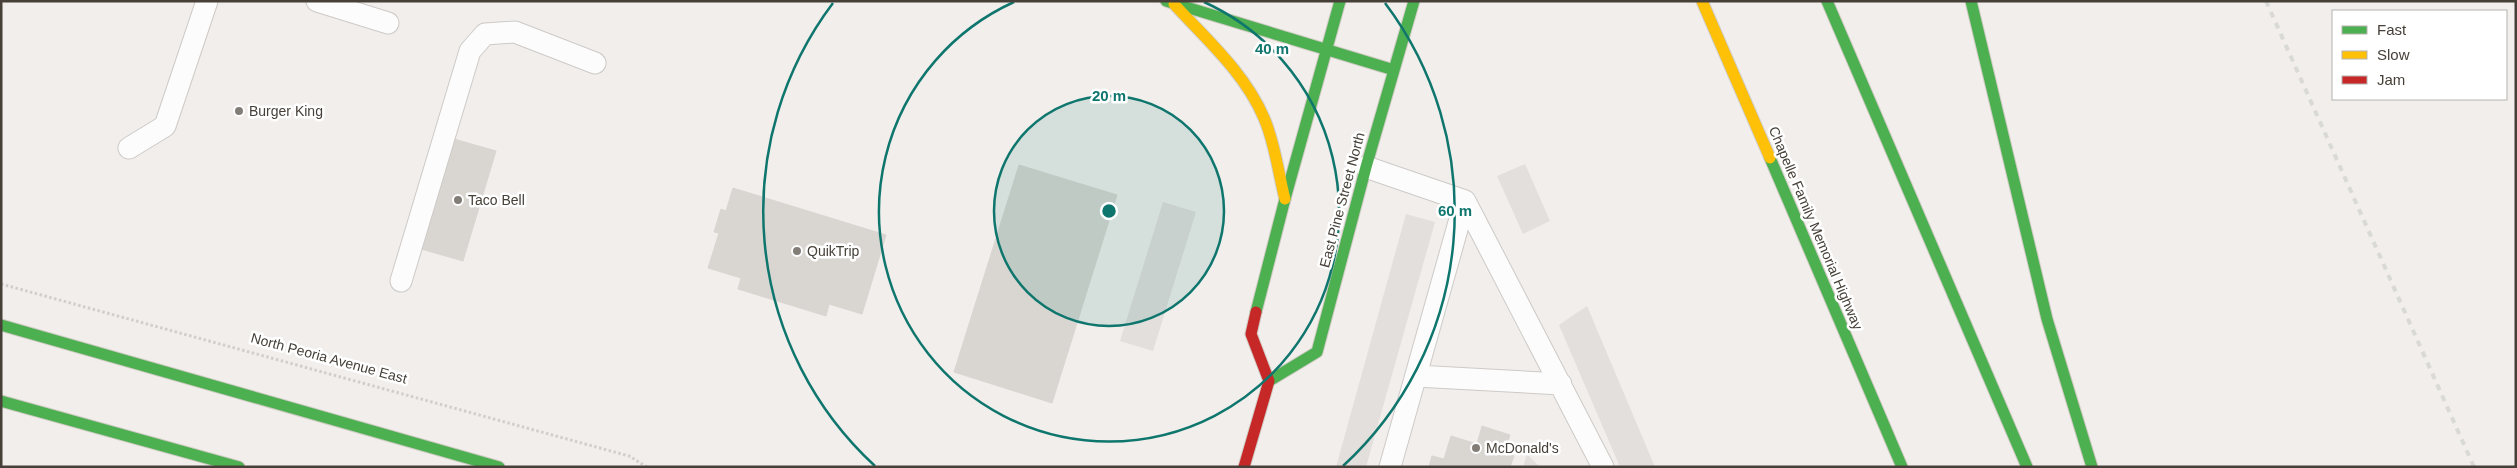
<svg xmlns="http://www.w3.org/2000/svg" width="2517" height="468" viewBox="0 0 2517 468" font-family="Arial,sans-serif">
<rect width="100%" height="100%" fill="#f1eeeb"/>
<!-- parking -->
<path fill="#e2dfdc" d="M1525,164L1550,221L1523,234L1497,176Z
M1163,202L1196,212L1153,351L1120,341Z
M1406,214L1435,222L1366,467H1336Z
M1587,306L1655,467H1620L1559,325Z
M1527,454L1540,467H1523Z"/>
<!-- building -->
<path fill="#d9d6d2" stroke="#d9d5d1" d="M454,139L496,151L463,261L421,249Z
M1019,165L1117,195L1052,403L954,372Z
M733,188L886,235L862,314L829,304L826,316L738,289L741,278L708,268L719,233L714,232L721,209L726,211Z
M1482,426L1510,435L1504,453L1514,456L1510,467H1429L1432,456L1444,459L1451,436L1477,444Z"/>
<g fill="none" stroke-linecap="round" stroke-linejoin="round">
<!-- lane casing -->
<g stroke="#cdcac7" stroke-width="23">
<path id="lane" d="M317,1L388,23
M129,148L165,126L207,1
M1366,167L1465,201L1603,467
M401,281L470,51L485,34L515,32L595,63
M1416,376L1561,384
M1390,467L1465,201"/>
</g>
<!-- fast casing -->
<g stroke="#cfcac3" stroke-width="13">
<path id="fast" d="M1166,1L1394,70
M1827,1L2027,467
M1971,1L2047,319L2092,467
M1770,158L1902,467
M1256,312L1285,199L1340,1
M1,325L499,467
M1269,381L1317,352L1366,167L1414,1
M1,401L239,467"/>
</g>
<!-- slow casing -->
<g stroke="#cfcac3" stroke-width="13">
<path id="slow" d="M1702,1L1770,158
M1174,4C1206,39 1245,73 1264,118C1275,143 1278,172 1285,199"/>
</g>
<!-- jam casing -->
<g stroke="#cfcac3" stroke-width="13">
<path id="jam" d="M1244,467L1269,381L1251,334L1256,312"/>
</g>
<!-- path -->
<path stroke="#d1cecc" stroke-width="3" stroke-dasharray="2.5 2.5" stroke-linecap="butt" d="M1,284L629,456L647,467"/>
<!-- lane -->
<use href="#lane" stroke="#fdfcfc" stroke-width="21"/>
<!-- fast -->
<use href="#fast" stroke="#4caf50" stroke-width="11"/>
<!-- slow -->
<use href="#slow" stroke="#ffc107" stroke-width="11"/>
<!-- jam -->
<use href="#jam" stroke="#c62828" stroke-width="11"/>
<!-- rail -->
<path stroke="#d9d9d8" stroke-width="4" stroke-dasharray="6 6" stroke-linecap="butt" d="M2266,1L2474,467"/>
</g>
<!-- distance rings -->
<circle cx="1109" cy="211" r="115" fill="#0f766e" fill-opacity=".12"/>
<g fill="none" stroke="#0f766e" stroke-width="2.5">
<circle cx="1109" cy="211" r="115"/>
<path d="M1204 2A230 230 0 1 1 1014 2"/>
<path d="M875 466A346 346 0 0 1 833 3M1385 3A346 346 0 0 1 1343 466"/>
</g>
<!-- markers -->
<g fill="#827d77" stroke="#fff" stroke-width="2">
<circle cx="239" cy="111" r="5"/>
<circle cx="458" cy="200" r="5"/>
<circle cx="797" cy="251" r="5"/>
<circle cx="1476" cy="448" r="5"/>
</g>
<g text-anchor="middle" stroke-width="5" stroke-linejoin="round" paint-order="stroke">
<!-- poi labels -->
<g font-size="14" fill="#464038" stroke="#fff" text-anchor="start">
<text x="249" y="116">Burger King</text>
<text x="468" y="205">Taco Bell</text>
<text x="807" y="256">QuikTrip</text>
<text x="1486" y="453">McDonald's</text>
</g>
<!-- street labels -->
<g font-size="14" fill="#464038" stroke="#fff">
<text transform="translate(1342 200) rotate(-75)" y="5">East Pine Street North</text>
<text transform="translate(1816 228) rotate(67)" y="5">Chapelle Family Memorial Highway</text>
<text transform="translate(329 358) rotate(15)" y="5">North Peoria Avenue East</text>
</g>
</g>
<circle cx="1109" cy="211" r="8" fill="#0f766e" stroke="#fff" stroke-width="2.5"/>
<g font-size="15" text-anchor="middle" font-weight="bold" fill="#0f766e" stroke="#fff" stroke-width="5" stroke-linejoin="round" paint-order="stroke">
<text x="1272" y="54">40 m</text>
<text x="1109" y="101">20 m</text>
<text x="1455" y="216">60 m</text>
</g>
<!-- border -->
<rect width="2517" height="468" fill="none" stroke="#464038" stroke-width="5"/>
<!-- legend -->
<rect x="2332" y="10" width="175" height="90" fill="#ffffff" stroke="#b5b3af"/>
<rect x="2342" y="26" width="25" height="8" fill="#4caf50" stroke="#b5b3af"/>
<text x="2377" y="35" font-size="15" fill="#464038">Fast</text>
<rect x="2342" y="51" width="25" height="8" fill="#ffc107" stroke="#b5b3af"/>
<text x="2377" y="60" font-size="15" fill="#464038">Slow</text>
<rect x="2342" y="76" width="25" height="8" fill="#c62828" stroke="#b5b3af"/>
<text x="2377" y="85" font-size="15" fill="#464038">Jam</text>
</svg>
